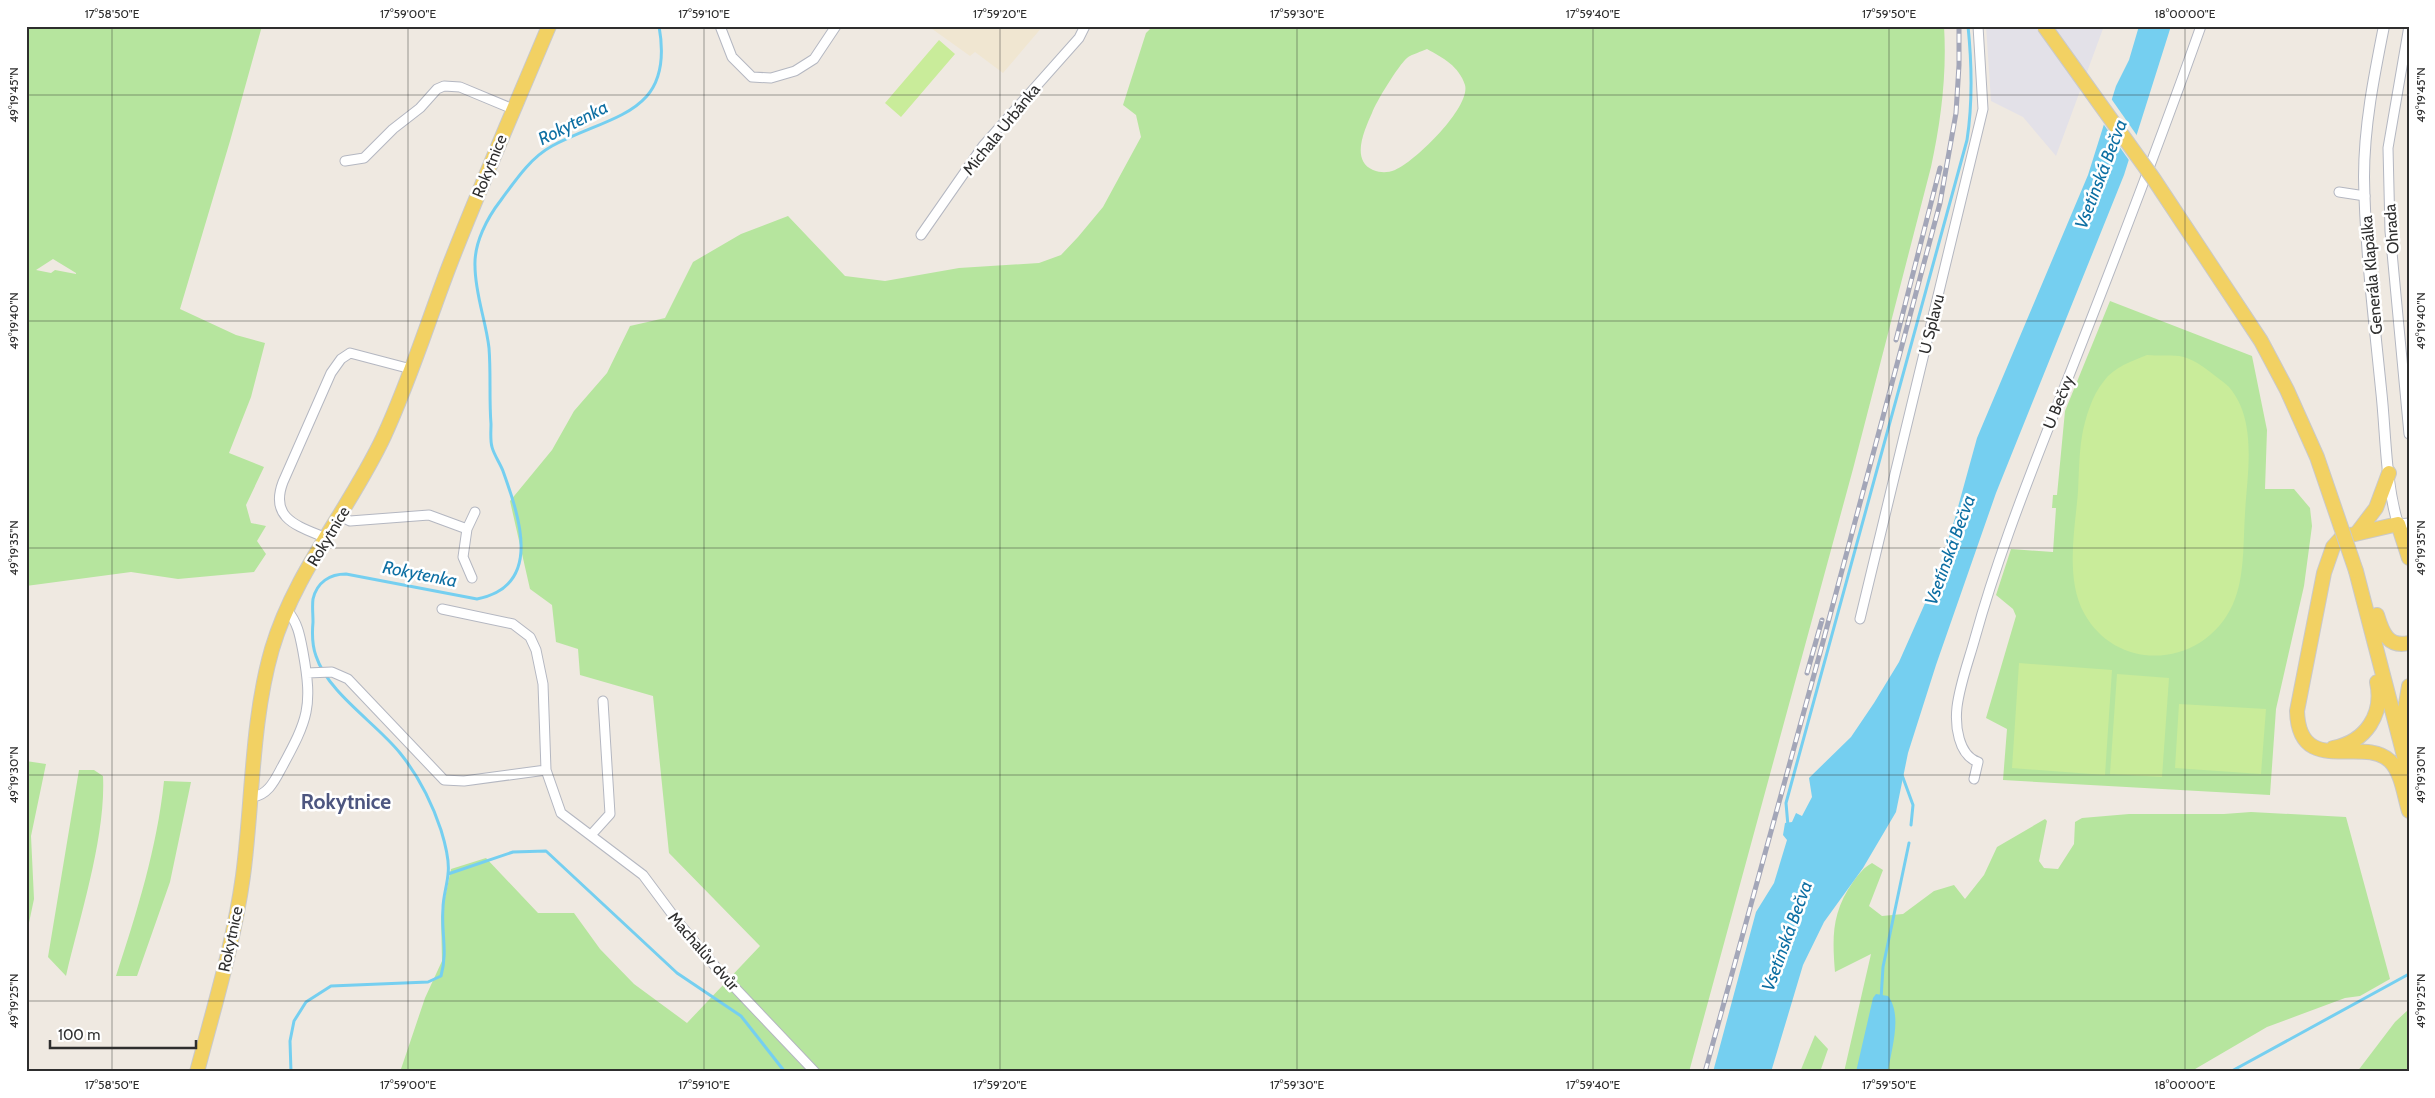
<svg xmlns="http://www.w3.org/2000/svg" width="2435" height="1098" viewBox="0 0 2435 1098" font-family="Cabin,sans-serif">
<rect width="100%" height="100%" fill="#efe9e1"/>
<!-- industrial -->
<path fill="#e3e1e8" d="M1986,26H2104L2056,156L2023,117L1991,101Z"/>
<!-- education -->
<path fill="#f0e6d1" d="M928,26H1043L1003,73L975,52L970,56Z"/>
<!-- green -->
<path fill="#b6e59e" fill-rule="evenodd" d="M26,26H262L230,141L180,309L236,335L265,343L251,397L229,453L264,467L246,505L251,523L266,526L257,541L266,554L254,572L178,579L131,572L26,586ZM53,259L76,273V274L55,270L51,273L36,270Z
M1153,26H1944C1947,74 1941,121 1931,167L1853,469L1689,1072H400L425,998L442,961L441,917L451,869L486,858L538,913H574L600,949L634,984L687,1023L760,946L669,853L653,696L580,675L578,649L556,642L552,605L530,589L510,501L552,450L574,411L607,373L630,326L665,318L693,262L741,234L788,216L845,276L885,281L959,268L1039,263L1061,255L1078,237L1103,207L1141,137L1136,115L1123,105L1146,33ZM1427,49C1443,58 1459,66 1465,85C1471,107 1415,162 1395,170C1387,173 1381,173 1373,170C1350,160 1365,129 1372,113C1376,102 1398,66 1407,58C1412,54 1421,52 1427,49Z
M2110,301L2252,356L2267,430L2265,489H2294L2310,508L2312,526L2304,586L2276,709L2270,795L2003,780L2007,729L1986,718L2016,616L2013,609L1996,595L2011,549L2053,552L2056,508H2052L2053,495H2057L2065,411Z
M26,761L46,764L31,836L34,899L26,937Z
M79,770H94L103,776C106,836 80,916 66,976L48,957Z
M164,781L191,782L170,882L137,976H116C137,912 157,848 164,781Z
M2251,812L2346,817L2390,979L2360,996L2345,998L2267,1027L2190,1072H1844L1871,954L1835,972C1832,936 1832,912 1853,882C1859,874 1863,868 1872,863L1883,870L1869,906L1882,916L1903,914L1934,891L1954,885L1965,899L1984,875L1997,847L2045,819L2047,821L2039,861L2044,868L2058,869L2074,844L2075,822L2082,818L2129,814H2224Z
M2409,1009V1072H2357L2395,1022Z
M1815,1035L1828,1049L1820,1072H1800Z"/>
<!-- pitch -->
<path fill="#c9ec9a" d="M939,40L955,54L901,117L885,103Z
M2147,355C2158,356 2169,355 2179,356C2192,358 2204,367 2214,375C2219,379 2225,383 2229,387C2258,421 2247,474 2245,514C2243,543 2245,577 2233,604C2205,667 2118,675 2084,613C2065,578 2075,529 2078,492C2079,473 2079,454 2082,436C2085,419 2092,395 2104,381C2114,367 2132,361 2147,355Z
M2019,663L2112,670L2105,775L2012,768Z
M2117,674L2169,678L2162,777L2110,774Z
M2179,704L2266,709L2261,774L2175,768Z"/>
<!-- water -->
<path fill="#75cff0" d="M2139,26H2171L2124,175L1996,493L1936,665L1908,753L1896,812L1863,868L1824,922L1803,965L1771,1072H1713L1756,912L1774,883L1787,840L1783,835L1785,823L1792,822L1796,813L1802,816L1812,797L1809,778L1851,737L1874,703L1899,662L1934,583L1955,518L1977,438L2088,175L2116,86L2129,60Z
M1876,994L1888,996C1903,1015 1891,1050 1888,1072H1856L1873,998Z"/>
<!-- pier -->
<path fill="#efe9e1" d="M2110,97L2138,137L2131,163L2102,122Z"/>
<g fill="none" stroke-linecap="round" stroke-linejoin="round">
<!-- stream -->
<path stroke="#75cff0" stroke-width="3" d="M1902,775L1913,805L1911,825
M1788,826L1786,803L1967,140C1973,101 1972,65 1968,26
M448,874L513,852L546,851L677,973L741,1016L785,1072
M1881,999L1883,967L1909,843
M291,1072L290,1041L294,1021L306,1002L331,986L428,982L441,976C448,951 441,933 443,908C443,897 447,886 448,874C450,860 445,843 441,830C432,803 417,774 400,753C376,723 328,693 316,656C312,645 312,633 313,622C313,614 312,606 313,599C317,582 330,574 346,574L477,599C544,586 519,516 503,471C500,463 494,455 492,447C490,440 491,431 491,424C489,399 491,373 489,348C486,321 475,294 475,266C474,243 487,218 501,200C515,181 530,158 552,146C612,114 675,115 659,26
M2230,1072L2409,974"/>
<!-- minor casing -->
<g stroke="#b4b7c1" stroke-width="11">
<path id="minor" d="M720,26L732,57L752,77L771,78L795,71L814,59L836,26
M2409,26L2388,148L2390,231L2409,434
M345,161L364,158L393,129L420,108L437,89L444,86L460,87L513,109
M2339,192L2365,196
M921,235L983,146L1079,38L1085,26
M340,516L350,521L429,515L467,529L463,557L472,578
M2398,524L2409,523
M467,529L475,512
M326,538C298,526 269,519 283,482L331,373L341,359L350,353L411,369
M442,609L513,624L530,637L536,650L543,684L546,770
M1860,619L1983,109L1978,26
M307,673L332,672L348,679L444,780L464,781L546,770L561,813L643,875L678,922L720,972L815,1072
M1974,779L1978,762C1958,755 1955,725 1957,707C1960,683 1969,660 1975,638C1995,566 2021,498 2048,429C2101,295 2153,162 2201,26
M251,797C268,796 275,780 282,767C308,719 313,707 303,652C300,636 298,623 287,610
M591,835L610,814L603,701"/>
</g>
<!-- tertiary casing -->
<g stroke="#b4b7c1" stroke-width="12">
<path id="tertiary" d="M2384,26C2374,76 2364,126 2364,177C2365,247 2374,318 2381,389C2386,433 2385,481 2398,524"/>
</g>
<!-- primary casing -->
<g stroke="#c9c9c9" stroke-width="16">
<path id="primary" d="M2357,533L2376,508L2389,473
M2409,558L2398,524L2342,537L2333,547L2324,573L2297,711C2299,778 2363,735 2390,761C2402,773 2404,795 2409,811
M2356,571L2409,775
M2377,615C2382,632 2388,648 2409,643
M2409,686L2405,710L2409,741
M2333,748C2366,742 2384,714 2377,682
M197,1072C214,1007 234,942 243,876C253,801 251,722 272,649C295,571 350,509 384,436C410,380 428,321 450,264C481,184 516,105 549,26"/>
</g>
<!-- minor -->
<use href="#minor" stroke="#fff" stroke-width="9"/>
<!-- tertiary -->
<use href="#tertiary" stroke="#fff" stroke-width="10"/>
<!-- primary -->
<use href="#primary" stroke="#f2d163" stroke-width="14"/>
<!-- rail casing -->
<g stroke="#a3a6b8" stroke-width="5">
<path id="rail" d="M1896,340L1940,168
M1807,673L1822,620
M1705,1072L1820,653L1940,203L1956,113L1959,65V26"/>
</g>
<!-- rail -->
<use href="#rail" stroke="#fff" stroke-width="3" stroke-dasharray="9" stroke-linecap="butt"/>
<!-- primary-bridge casing -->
<g stroke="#c9c9c9" stroke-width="16" stroke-linecap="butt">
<path id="primary-bridge" d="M2044,26L2153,178L2261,341L2287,390L2317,457L2356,571"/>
</g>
<!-- primary-bridge -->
<use href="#primary-bridge" stroke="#f2d163" stroke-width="14"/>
</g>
<!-- ticks -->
<path fill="none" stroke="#2e2e2e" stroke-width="1" stroke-opacity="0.45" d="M112,26V1072M408,26V1072M704,26V1072M1000,26V1072M1297,26V1072M1593,26V1072M1889,26V1072M2185,26V1072M26,95H2409M26,321H2409M26,548H2409M26,775H2409M26,1001H2409"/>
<g text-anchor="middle" stroke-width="5" stroke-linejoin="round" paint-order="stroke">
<!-- street labels -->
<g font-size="16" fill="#2e2e2e" stroke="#fff">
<text transform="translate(1001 129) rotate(-51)" y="6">Michala Urbánka</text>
<text transform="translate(489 166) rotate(-68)" y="6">Rokytnice</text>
<text transform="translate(2391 229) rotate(-94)" y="6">Ohrada</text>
<text transform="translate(2371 275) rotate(-95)" y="6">Generála Klapálka</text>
<text transform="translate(1931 324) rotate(-76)" y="6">U Splavu</text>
<text transform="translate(2058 402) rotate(-68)" y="6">U Bečvy</text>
<text transform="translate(328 536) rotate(-59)" y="6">Rokytnice</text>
<text transform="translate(230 939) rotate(-78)" y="6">Rokytnice</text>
<text transform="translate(704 951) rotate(49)" y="6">Machalův dvůr</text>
</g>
<!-- water labels -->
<g font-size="18" font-style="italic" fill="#0d6fa3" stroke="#fff">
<text transform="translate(573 123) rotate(-27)" y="6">Rokytenka</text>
<text transform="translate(2101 174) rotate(-69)" y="6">Vsetínská Bečva</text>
<text transform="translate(1950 550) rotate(-70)" y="6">Vsetínská Bečva</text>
<text transform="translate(420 574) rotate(11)" y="6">Rokytenka</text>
<text transform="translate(1787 936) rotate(-70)" y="6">Vsetínská Bečva</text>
</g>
<!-- district labels -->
<g font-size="21" font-weight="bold" fill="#4d5680" stroke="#fff">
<text x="346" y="809">Rokytnice</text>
</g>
</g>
<!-- border -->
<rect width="2435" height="1098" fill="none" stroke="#ffffff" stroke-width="55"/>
<!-- scale -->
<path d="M50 1040v8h146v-8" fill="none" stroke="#2e2e2e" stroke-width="2.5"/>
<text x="58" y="1040" font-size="15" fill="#2e2e2e" stroke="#ffffff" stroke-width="4" paint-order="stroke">100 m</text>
<rect x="28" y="28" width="2380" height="1042" fill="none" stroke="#2e2e2e" stroke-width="2"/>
<g font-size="12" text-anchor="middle" fill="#2e2e2e">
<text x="112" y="18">17°58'50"E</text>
<text x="408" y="18">17°59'00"E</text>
<text x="704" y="18">17°59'10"E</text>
<text x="1000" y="18">17°59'20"E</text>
<text x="1297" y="18">17°59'30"E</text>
<text x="1593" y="18">17°59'40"E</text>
<text x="1889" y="18">17°59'50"E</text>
<text x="2185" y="18">18°00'00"E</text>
<text transform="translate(14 95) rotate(-90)" y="4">49°19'45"N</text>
<text transform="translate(2421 95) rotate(-90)" y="4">49°19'45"N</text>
<text transform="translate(14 321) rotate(-90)" y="4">49°19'40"N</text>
<text transform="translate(2421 321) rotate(-90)" y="4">49°19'40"N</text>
<text transform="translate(14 548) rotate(-90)" y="4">49°19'35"N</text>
<text transform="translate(2421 548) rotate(-90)" y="4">49°19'35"N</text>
<text transform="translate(14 775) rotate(-90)" y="4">49°19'30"N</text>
<text transform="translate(2421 775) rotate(-90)" y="4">49°19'30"N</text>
<text transform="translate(14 1001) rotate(-90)" y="4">49°19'25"N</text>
<text transform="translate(2421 1001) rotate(-90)" y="4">49°19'25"N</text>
<text x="112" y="1089">17°58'50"E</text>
<text x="408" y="1089">17°59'00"E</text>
<text x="704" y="1089">17°59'10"E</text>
<text x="1000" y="1089">17°59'20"E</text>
<text x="1297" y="1089">17°59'30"E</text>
<text x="1593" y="1089">17°59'40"E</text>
<text x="1889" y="1089">17°59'50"E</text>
<text x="2185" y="1089">18°00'00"E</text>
</g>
</svg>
